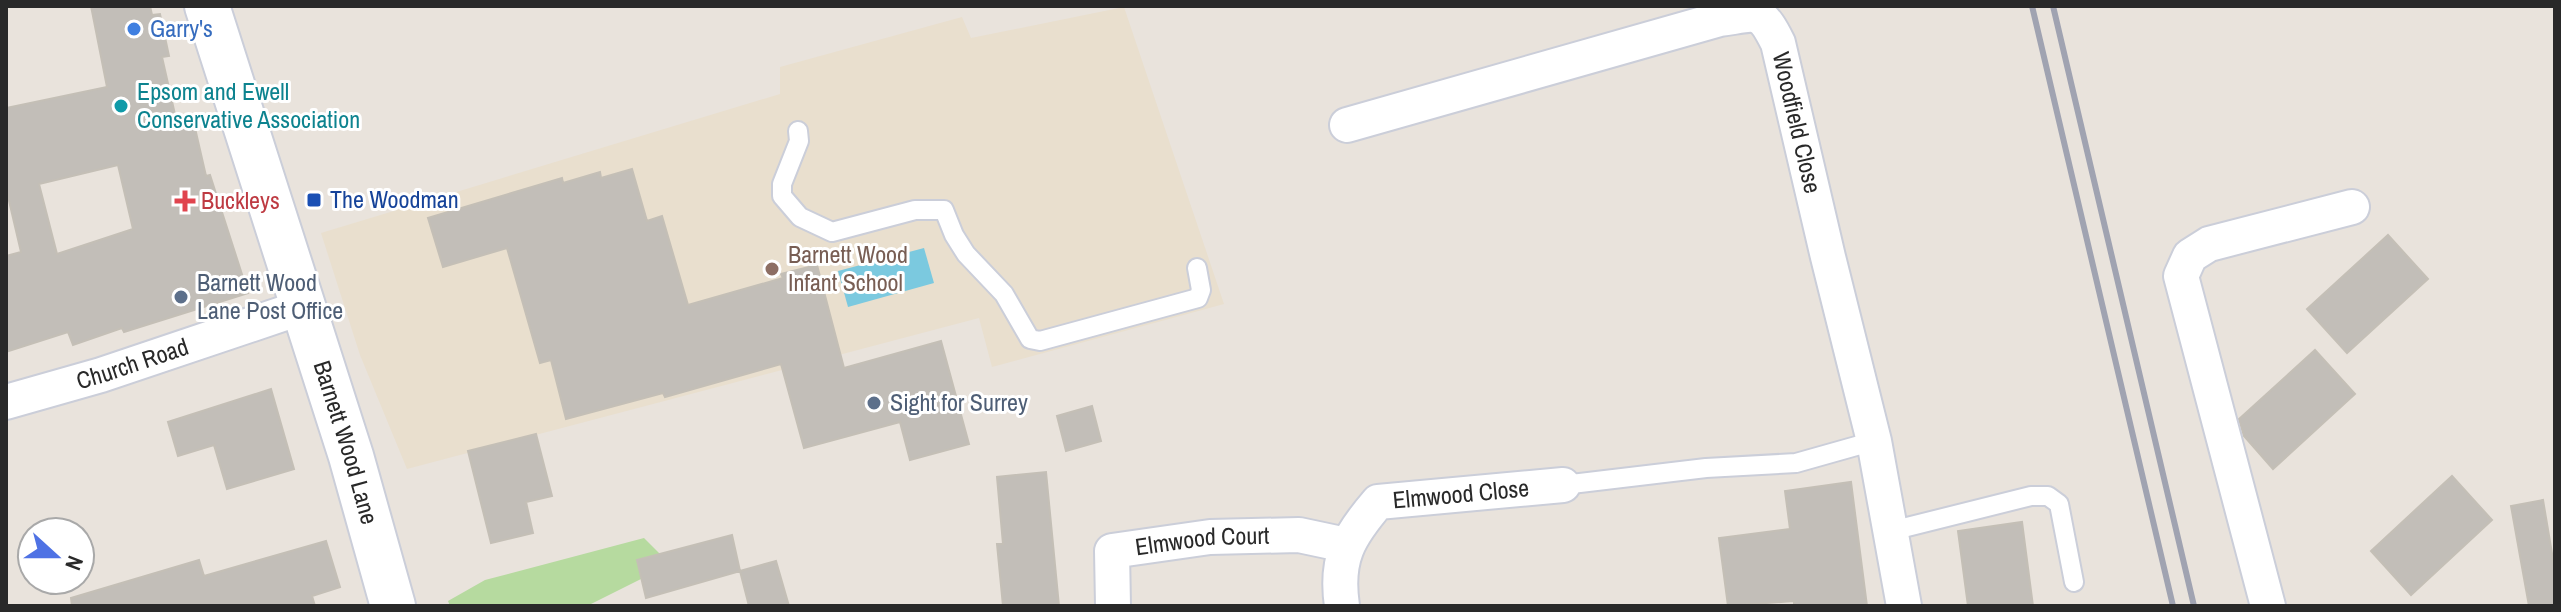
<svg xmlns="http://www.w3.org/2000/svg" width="2561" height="612" viewBox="0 0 2561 612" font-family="'Archivo Narrow',sans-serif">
<rect width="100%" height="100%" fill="#e9e3dc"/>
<!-- education -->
<path fill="#e9dfce" d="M1124,7L1224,304L992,367L979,318L407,469L360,355L321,233L780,94V67L962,17L971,38Z"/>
<!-- green -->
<path fill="#b6da9f" d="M644,538L660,554L637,560L641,579L587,606H450L448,601L485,580Z"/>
<!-- water -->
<path fill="#7bc9df" d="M924,248L934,283L848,307L838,271Z"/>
<!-- building -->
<path fill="#c2beb8" stroke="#c4bfb6" stroke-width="2" fill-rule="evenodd" d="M91,6H150L152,15L160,14L169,56L162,57L176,119L192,115L206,176L210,175L248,293L124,332L122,328L73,345L68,332L6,352V256L21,252L6,188V108L107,87ZM118,165L133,229L57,254L39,184Z
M632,169L647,221L662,216L688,305L783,278L781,274L817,265L844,368L941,341L969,444L910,460L900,422L804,448L781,364L665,397L663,393L566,419L551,360L540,363L507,248L443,267L428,218L562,178L563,183L600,172L601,178Z
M2388,235L2428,279L2347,353L2307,309Z
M2315,350L2355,394L2273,469L2244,436L2239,419Z
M271,389L294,469L227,489L214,445L178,456L168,422Z
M1092,406L1101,441L1066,451L1057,416Z
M536,434L552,496L526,502L533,533L491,543L468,451Z
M1046,472L1059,606H1003L997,544H1003L997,477Z
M2452,476L2492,520L2411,595L2371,551Z
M1851,482L1867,606H1794V601L1728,606L1719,538L1790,529L1785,491Z
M2543,500L2555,571V606H2529L2511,506Z
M2022,522L2033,606H1968L1958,531Z
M732,535L740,571L646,598L637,560Z
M326,541L340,587L312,596L315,606H72L71,598L199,560L204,576Z
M776,561L789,606H749L740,571Z"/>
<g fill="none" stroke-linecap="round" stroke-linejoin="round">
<!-- lane casing -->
<g stroke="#cbced9" stroke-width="22">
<path id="lane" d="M798,131L799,141L782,184V196L800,217L832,232L915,210H944L954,235L966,254L1004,294L1030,339L1040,341L1198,298L1201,290L1197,268
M1563,485L1706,468L1796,463L1874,441
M1891,531L2031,496H2048L2059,504L2074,582"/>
</g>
<!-- street casing -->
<g stroke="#cbced9" stroke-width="38">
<g id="street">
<path id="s1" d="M1347,125L1720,19C1757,14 1760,7 1778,43L1828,257L1874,441L1904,606"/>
<path id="s2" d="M6,402L101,375L303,307"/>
<path id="s3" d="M1113,606L1112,551L1210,537L1299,535L1346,545"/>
<path id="s4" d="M1342,606C1335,559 1348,537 1378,502L1563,485"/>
<path d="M2268,606L2181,276L2190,256L2209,244L2352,207"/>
</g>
</g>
<!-- secondary casing -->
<g stroke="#cbced9" stroke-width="48">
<g id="secondary">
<path id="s5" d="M207,6L351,456L393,606"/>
</g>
</g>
<!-- lane -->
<use href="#lane" stroke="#fff" stroke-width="18"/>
<!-- street -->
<use href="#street" stroke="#fff" stroke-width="34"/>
<!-- secondary -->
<use href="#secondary" stroke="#fff" stroke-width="44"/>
<!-- rail -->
<path stroke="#a0a3b1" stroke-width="6" d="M2032,6L2173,606
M2053,6L2194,606"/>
</g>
<!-- markers -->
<circle fill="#3f7fe0" stroke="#fff" stroke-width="3" cx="134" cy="29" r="8"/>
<circle fill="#0f9aa8" stroke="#fff" stroke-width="3" cx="121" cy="106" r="8"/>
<rect fill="#1a4fb4" stroke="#fff" stroke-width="3" x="306" y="192" width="16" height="16" rx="4"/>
<path fill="#e0444e" stroke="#fff" stroke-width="3" d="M181 189h8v8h8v8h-8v8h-8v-8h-8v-8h8z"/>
<circle fill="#8d6e63" stroke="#fff" stroke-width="3" cx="772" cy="269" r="8"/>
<g fill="#5c6f8a" stroke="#fff" stroke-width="3">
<circle cx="181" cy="297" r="8"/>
<circle cx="874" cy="403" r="8"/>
</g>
<g text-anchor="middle" stroke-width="6" stroke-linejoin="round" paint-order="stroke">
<!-- shop labels -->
<g font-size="24" fill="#366cbe" stroke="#fff" text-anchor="start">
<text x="150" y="37">Garry's</text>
</g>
<!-- culture labels -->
<g font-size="24" fill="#0d838f" stroke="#fff" text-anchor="start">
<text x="137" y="100">Epsom and Ewell<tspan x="137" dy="28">Conservative Association</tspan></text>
</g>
<!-- street labels -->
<g font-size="24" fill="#292929" stroke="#fff">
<text dy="8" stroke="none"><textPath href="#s1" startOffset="542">Woodfield Close</textPath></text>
<text dy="8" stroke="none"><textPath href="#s2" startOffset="132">Church Road</textPath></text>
<text dy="8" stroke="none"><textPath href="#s5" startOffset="458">Barnett Wood Lane</textPath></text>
<text dy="8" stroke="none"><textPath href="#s4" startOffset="198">Elmwood Close</textPath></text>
<text dy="8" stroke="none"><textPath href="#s3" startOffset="146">Elmwood Court</textPath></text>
</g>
<!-- transit labels -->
<g font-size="24" fill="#164399" stroke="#fff" text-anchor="start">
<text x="330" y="208">The Woodman</text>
</g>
<!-- health labels -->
<g font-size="24" fill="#be3a42" stroke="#fff" text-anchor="start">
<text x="201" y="209">Buckleys</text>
</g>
<!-- education labels -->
<g font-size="24" fill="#785e54" stroke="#fff" text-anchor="start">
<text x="788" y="263">Barnett Wood<tspan x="788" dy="28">Infant School</tspan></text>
</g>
<!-- service labels -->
<g font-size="24" fill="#4e5e75" stroke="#fff" text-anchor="start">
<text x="197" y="291">Barnett Wood<tspan x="197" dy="28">Lane Post Office</tspan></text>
<text x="890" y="411">Sight for Surrey</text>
</g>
</g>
<!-- border -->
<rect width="2561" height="612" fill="none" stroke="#292929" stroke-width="16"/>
<!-- north arrow -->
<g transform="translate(56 556) rotate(111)"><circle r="38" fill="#ffffff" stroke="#a9a9a9" stroke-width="2"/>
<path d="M0-6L14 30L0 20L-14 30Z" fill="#4f72e4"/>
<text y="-12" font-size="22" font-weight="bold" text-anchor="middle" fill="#292929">N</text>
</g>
</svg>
